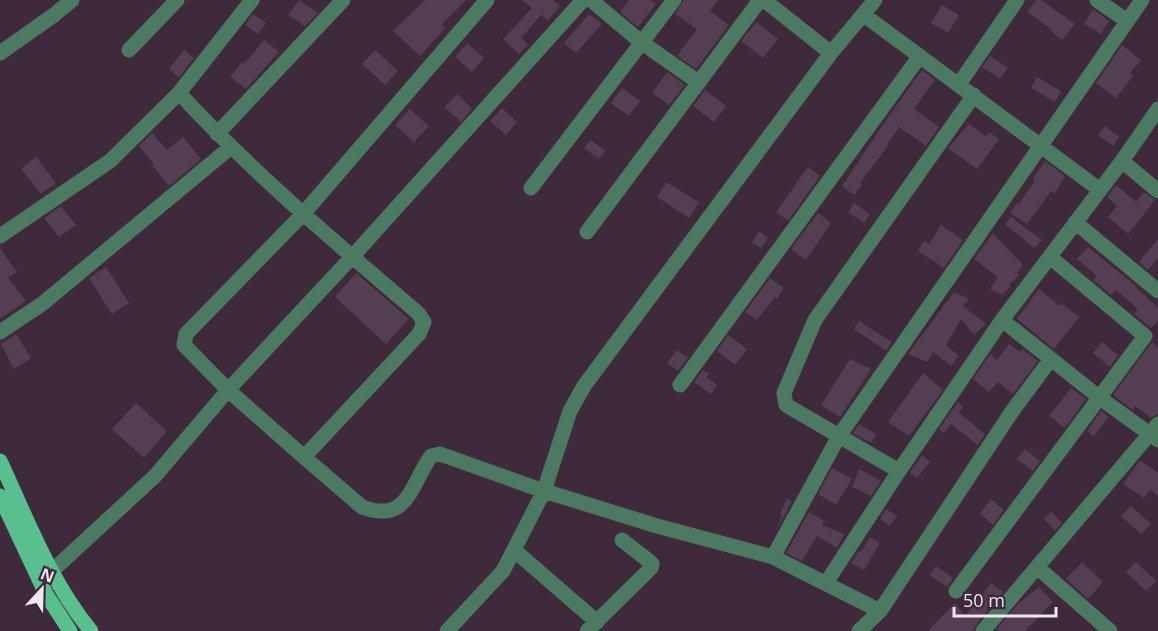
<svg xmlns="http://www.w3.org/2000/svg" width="1158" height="631" viewBox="0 0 1158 631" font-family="'Open Sans',sans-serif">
<rect width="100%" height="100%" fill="#3f2a3c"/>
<!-- building -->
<path fill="#543e51" d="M299,0L318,13L305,26L288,15Z
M425,0H466L442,24L445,28L420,56L393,31Z
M522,0H553L560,6L548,21L541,15L521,38L528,45L519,54L503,39L532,8Z
M629,0H650L656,4L638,27L620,12Z
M684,0H718L710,11L729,25L696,69L677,56L697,29L675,14Z
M1036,0H1041L1075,24L1062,40L1051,31L1052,30L1027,12Z
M942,5L959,15L948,33L931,23Z
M1093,9L1109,21L1101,34L1084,24Z
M253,14L266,23L258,34L245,25Z
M589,14L602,24L576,53L564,43Z
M756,22L778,39L763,58L741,41Z
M264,40L279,52L246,89L230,77L242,62L244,64Z
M467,43L484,58L472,72L455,57Z
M1122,45L1141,60L1130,73L1133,76L1116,98L1096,83Z
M184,50L194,58L179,78L169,69Z
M375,50L398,71L385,85L362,64Z
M990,56L1008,68L1000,79L982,67Z
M922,70L935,80L914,109L939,127L926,146L899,127L887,145L888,146L860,183L862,185L854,195L842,186L886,120Z
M667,72L685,85L669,105L652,93Z
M1037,77L1061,91L1055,102L1031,88Z
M622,88L640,101L629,116L611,103Z
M705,90L726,106L714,122L693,106Z
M457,94L472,109L461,122L445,107Z
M502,108L517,122L506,135L490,121Z
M410,109L429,126L414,142L395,125Z
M969,124L986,136L989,132L999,139L977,169L948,148Z
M1105,126L1119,137L1113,146L1098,135Z
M152,133L167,150L183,137L201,159L169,186L152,165L154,164L139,146Z
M591,140L605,151L599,159L584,148Z
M36,157L56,183L41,194L21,169Z
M1045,161L1065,176L1055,193L1051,191L1027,224L1010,213L1017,203L1019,204L1035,180L1033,179Z
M808,167L820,176L788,221L776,212Z
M666,182L699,202L689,218L657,197Z
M1116,185L1136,202L1144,192L1155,200L1128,234L1108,217L1117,206L1107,197Z
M854,203L870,214L864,223L848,212Z
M61,206L76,225L59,237L44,218Z
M818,213L831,223L806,260L791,249Z
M1011,217L1042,240L1034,248L1005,224Z
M941,225L963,240L944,268L918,251L924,241L929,244Z
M759,231L768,238L761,248L752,242Z
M993,233L1023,265L1017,273L1019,275L1009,285L1011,286L1002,295L990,289L998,277L974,259Z
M1158,239V258L1148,270L1139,262Z
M1088,247L1135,285L1137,289L1158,307V321L1151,328L1134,314L1138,309L1116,290L1111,295L1093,280L1097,276L1077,259Z
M0,248L17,272L8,278L26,301L0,319Z
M106,267L129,303L112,314L89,278Z
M356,273L409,319L386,344L335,297Z
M770,278L784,288L777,299L775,297L757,320L745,312Z
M1039,289L1060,306L1061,303L1079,317L1054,349L1017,319Z
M954,292L969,299L963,306L986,324L974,335L961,319L946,345L959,356L951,366L933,352L928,362L908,354Z
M859,321L892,342L886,351L854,329Z
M16,334L31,358L14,369L1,344Z
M728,335L747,349L735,365L717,351Z
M1102,342L1118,355L1110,367L1093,353Z
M1152,342L1158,347V414L1151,418L1135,406L1133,410L1113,395Z
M1009,344L1020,352L1022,349L1038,361L1013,394L998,382L989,392L973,379L990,354L997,360Z
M677,350L688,358L678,371L667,363Z
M850,359L871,369L840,417L821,405Z
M703,370L709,374L706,377L717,385L711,394L694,382Z
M923,373L943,390L909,436L888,422Z
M1071,388L1086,399L1065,428L1049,416Z
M958,402L963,407L959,413L985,434L978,445L951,424L944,433L939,429Z
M136,403L167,431L144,458L112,429Z
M1101,411L1109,417L1093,437L1087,431Z
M859,424L876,434L871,443L853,433Z
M1025,449L1040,461L1033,471L1017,459Z
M922,455L930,462L917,478L910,472Z
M1140,460L1158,473V496L1150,489L1144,498L1123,484Z
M832,468L852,479L836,505L818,494Z
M859,469L881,481L871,496L852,487Z
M787,498L792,501L776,532L782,515L780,514Z
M991,499L1004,510L993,525L980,514Z
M1131,506L1151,524L1141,534L1121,516Z
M886,509L897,516L890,526L880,519Z
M809,512L824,521L822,525L844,534L837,548L817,536L802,561L786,553Z
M1051,512L1062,523L1055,531L1044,519Z
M870,537L880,543L864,570L851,563L859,551L861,552Z
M1082,562L1103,582L1088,599L1066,579Z
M1136,562L1156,581L1146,591L1126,572Z
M936,566L953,578L947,587L930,575Z
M991,583L1003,592L976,625L973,631H928L955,603L965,616Z
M1039,587L1053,602L1025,631H1000L997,629L1018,604Z"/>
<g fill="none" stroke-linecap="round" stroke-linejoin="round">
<!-- street -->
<path stroke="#4b7961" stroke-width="15" d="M591,0L641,42L698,82
M764,0L831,53
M1097,0L1127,21
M864,15L1100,190
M129,50L177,0
M0,53L54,15L72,0
M959,84L1017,0
M179,93C253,173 336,243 418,313L424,322L419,334L304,457L228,390L352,257L583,0
M974,95L815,320L784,393L786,405L839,436L1142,0
M217,134L343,0
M1122,161L1158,191
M531,188L674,0
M1075,222L1158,291
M587,232L760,0
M0,236L110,161L179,93L252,0
M1002,320L1100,398L1158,440
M0,332L42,304L231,147
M680,385L920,56
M304,457L362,507C408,524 410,486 431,456L440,454L544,491L657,526L773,557L880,611
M514,550L597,622
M773,557L839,436L899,471L1002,320L1122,161L1158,109
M1037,567L1110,631
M52,571L155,476L228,390L184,345L186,334L303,214L487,0
M826,583L899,471
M956,591L1145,336L1050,257
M447,631L503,571L544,491L570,411L584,386L831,53L875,0
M587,631L651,568L652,564L649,561L622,540
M859,631L880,611L1013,410L1051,359
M983,631L1158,424"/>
<!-- primary -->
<path stroke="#59bf8e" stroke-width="15" d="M0,461C27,519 50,581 91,631
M0,496L46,594L70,631"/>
</g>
<!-- north arrow -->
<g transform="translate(42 589) rotate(22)" stroke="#3f2a3c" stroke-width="4.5" paint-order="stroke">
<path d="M0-4.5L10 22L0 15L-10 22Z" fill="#f2e4f0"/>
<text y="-9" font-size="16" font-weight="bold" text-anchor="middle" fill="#f2e4f0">N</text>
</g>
<!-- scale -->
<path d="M954 607v9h102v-9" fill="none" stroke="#f2e4f0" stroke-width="3"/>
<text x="963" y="607" font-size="18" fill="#f2e4f0" stroke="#3f2a3c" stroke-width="4.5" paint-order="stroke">50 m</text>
</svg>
